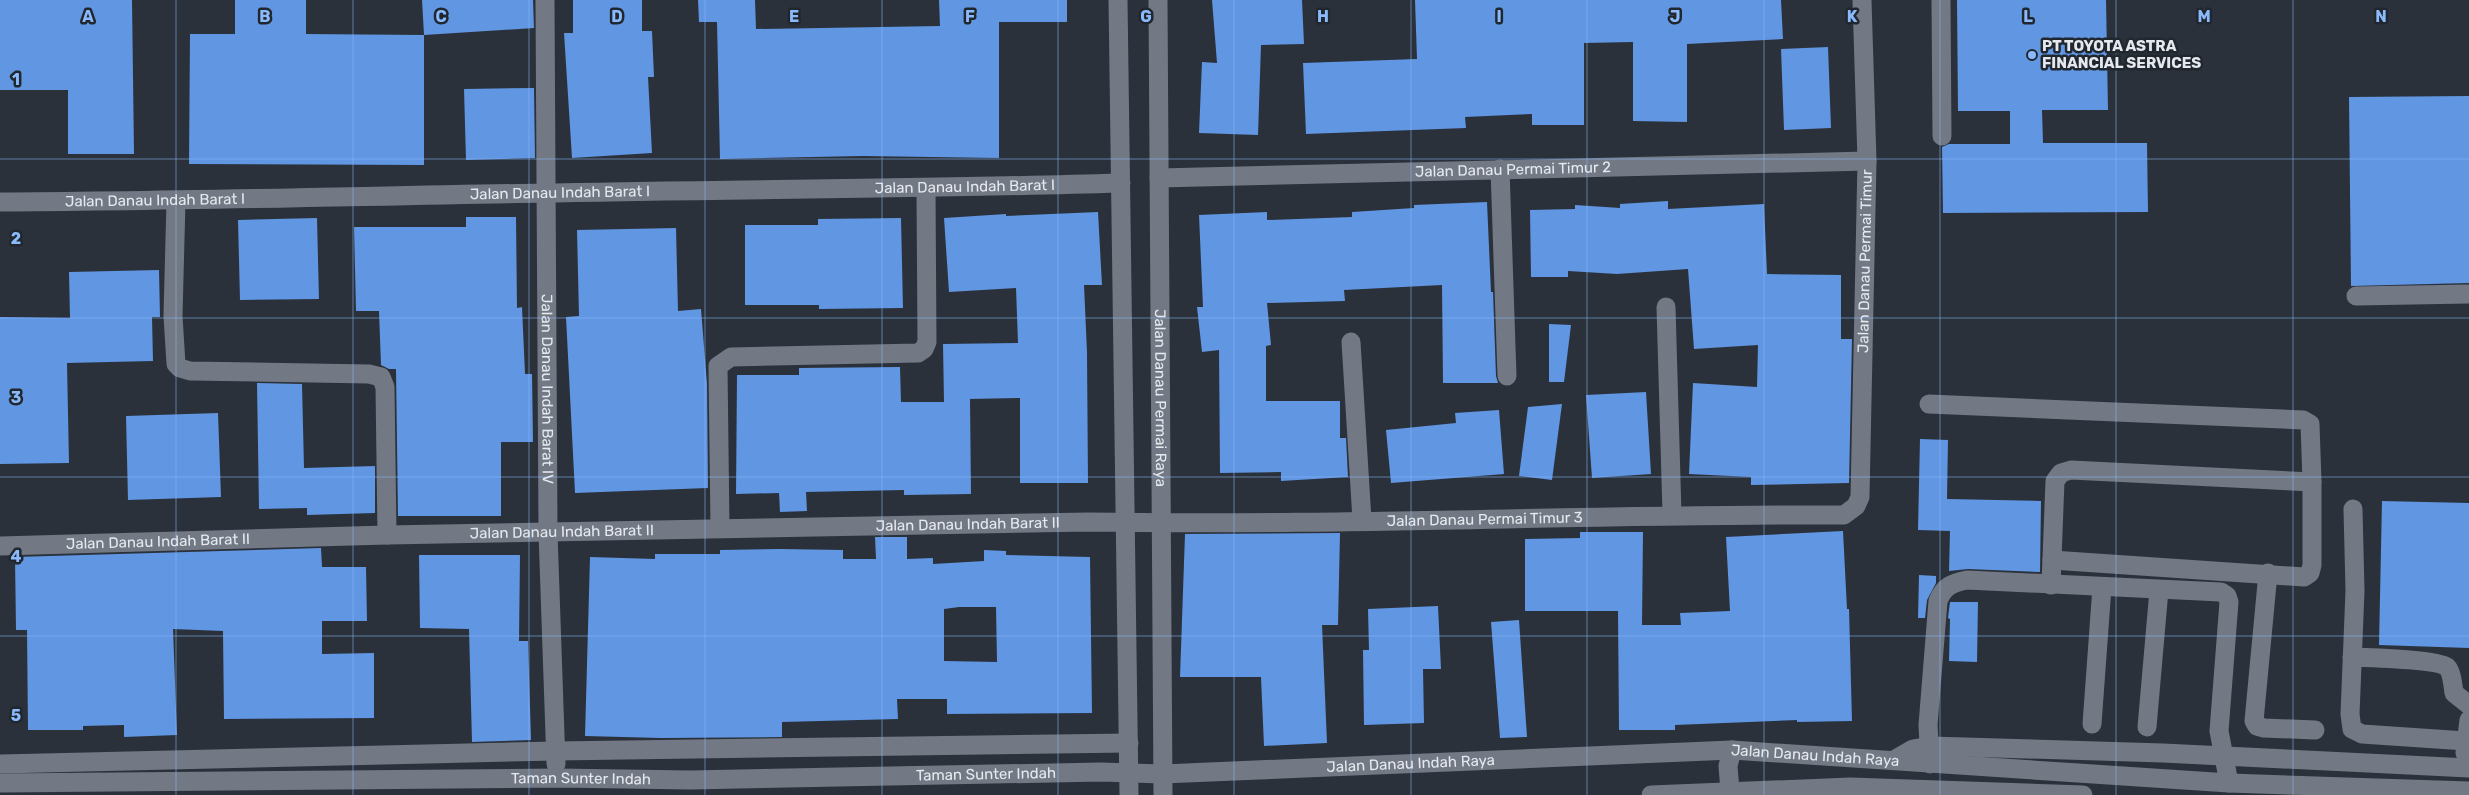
<svg xmlns="http://www.w3.org/2000/svg" width="2469" height="795" viewBox="0 0 2469 795" font-family="Rubik,sans-serif">
<rect width="100%" height="100%" fill="#2b313a"/>
<!-- building -->
<path fill="#6096e2" fill-rule="evenodd" d="M0,0H132L134,154H68V90H0Z
M235,0H306V34L424,35V165L189,164L190,34H235Z
M422,0H533L534,28L424,35Z
M573,0H642V31H652L654,77H648L652,153L572,158L564,33H573Z
M698,0H755L756,29L940,26L939,0H1067V22H999V158L863,156L720,159L717,22H699Z
M1212,0H1302L1304,44L1261,45L1258,135L1199,133L1202,62L1217,63Z
M1415,0H1781L1783,39L1687,44V122L1633,121V42L1584,43V125H1532V114L1465,117L1466,128L1306,134L1303,63L1417,59Z
M1957,0H2106L2108,110H2042L2043,143H2147L2148,212L1943,213L1942,147L1949,144H2010V111H1958Z
M1828,47L1831,128L1784,130L1781,49Z
M534,88L535,158L466,160L464,89Z
M2469,96V283L2351,286L2349,97Z
M1668,201V209L1764,204L1767,274L1841,275V339H1852L1849,483L1751,485V477L1689,474L1693,383L1757,387L1758,345L1694,349L1688,269L1617,274L1568,271V277H1531L1530,210L1575,209V205L1620,208V204Z
M1487,202L1491,292H1493L1496,376L1498,383H1443L1442,285L1344,290L1345,301L1267,303L1271,345L1266,346V401H1340V438H1346L1348,477L1281,481V472L1220,473L1219,350L1202,352L1197,307H1203L1199,215L1267,212V220L1352,217V212L1414,208V205Z
M1098,212L1102,285H1084L1087,352L1088,483H1020V398L970,399L971,494L904,495V490L806,492L807,511L780,512L779,493L736,494L737,375H799V368L900,367L901,402H944L943,344L1018,343L1016,288L949,292L944,218L1006,214V216Z
M466,217H516L517,308L522,307L525,374H532L533,442H501V516H398L396,369H389L381,365L379,311H356L354,227H466Z
M317,218L319,299L240,300L238,220Z
M901,218L903,308L819,309V305H745V225H818V219Z
M676,228L678,311L701,309L707,384L708,488L575,493L566,317L579,316L577,230Z
M159,270L160,317H152L153,361L67,363L69,463L0,464V317L70,318L69,272Z
M1549,324L1571,325L1564,382H1549Z
M257,383L302,384L304,468L375,466V513L307,515V508L259,509Z
M1646,392L1651,474L1592,478L1586,395Z
M1562,404L1552,480L1519,476L1528,407Z
M1499,410L1504,474L1391,483L1386,430L1456,423L1455,413Z
M218,413L221,497L128,500L126,416Z
M1920,439L1948,440L1947,499L2041,501L2040,572L1968,569L1949,571L1950,531L1918,530Z
M2382,501L2469,503V648L2379,645Z
M1843,531L1847,609H1849L1852,721L1797,722V720L1675,725V730H1619L1618,611H1525V539L1580,538V532H1643L1642,625H1681L1680,613L1730,611L1726,537Z
M1340,533L1338,625H1322L1327,743L1264,746L1261,677H1180L1185,534Z
M875,537H907V559L933,558V564L984,561V550L1006,551V555L1090,557L1092,713L947,714V699H897L898,719L782,722V737L661,738L585,736L590,557L655,559V554H720V550L780,549L843,550V559H876ZM959,607H996L997,662L944,661V609Z
M321,548L322,567H366L367,621H322V654L374,653V718L224,719L223,631L173,629L177,735L124,737V725L83,726V730H28L27,630H16L15,557Z
M419,555H520L519,641H528L531,740L472,742L469,629L420,628Z
M1919,575L1936,576V583L1927,600L1925,618H1918Z
M1950,602H1978L1977,662L1949,661L1950,619L1948,618Z
M1438,606L1441,669H1423L1424,723L1364,725L1363,650H1369L1368,609Z
M1519,620L1527,737L1500,738L1491,622Z"/>
<g fill="none" stroke-linecap="round" stroke-linejoin="round">
<!-- minor -->
<g stroke="#727984" stroke-width="19">
<path id="s1" d="M545,0L548,533L556,764"/>
<path d="M1118,0L1129,795"/>
<path id="s2" d="M1158,0L1163,795"/>
<path d="M1941,0L1942,136"/>
<path d="M1500,169L1507,376"/>
<path id="s3" d="M1159,178L1867,161"/>
<path d="M176,201L173,316L176,364L180,368L190,371L369,374L381,377L385,387L387,535"/>
<path id="s4" d="M0,202C182,201 364,196 546,193C738,189 929,189 1121,183"/>
<path d="M2356,296L2469,294"/>
<path d="M1666,307L1672,514"/>
<path d="M1351,342L1362,520"/>
<path d="M1929,404L2303,420L2310,424L2312,482L2071,470L2061,473L2055,481L2051,585"/>
<path d="M2353,509L2355,591L2350,714L2352,729L2362,734L2466,741"/>
<path d="M720,528L718,366L731,357L918,353L924,349L927,342L926,189"/>
<path id="s5" d="M0,546L387,535L1089,522C1341,526 1592,514 1844,515L1856,506L1860,497L1867,161L1862,0"/>
<path d="M2052,560L2304,577L2310,573L2312,565V482"/>
<path d="M2268,573L2254,721L2257,726L2264,728L2315,730"/>
<path d="M2352,657C2369,658 2436,659 2447,667C2452,672 2453,686 2454,693L2469,705"/>
<path d="M2092,724L2102,587"/>
<path d="M2147,727L2159,590"/>
<path d="M2465,753L2469,720"/>
<path d="M1894,760L1913,749L1930,746L2163,753L2469,768"/>
<path d="M0,764L556,751L1129,743"/>
<path d="M1930,764L1928,725L1938,601C1944,586 1952,583 1967,580L2221,592L2227,596L2229,602L2219,731L2229,783"/>
<path id="s6" d="M0,783L558,778L690,780L1101,772L1162,774L1732,750L2229,783L2469,791"/>
<path d="M1730,791L1728,766L1732,750"/>
<path d="M1651,795L1850,787L2083,795"/>
</g>
</g>
<!-- grid -->
<path fill="none" stroke="#8bbafc" stroke-width="1" stroke-opacity="0.55" d="M176,0V795M353,0V795M529,0V795M705,0V795M882,0V795M1058,0V795M1234,0V795M1411,0V795M1587,0V795M1764,0V795M1940,0V795M2116,0V795M2293,0V795M0,159H2469M0,318H2469M0,477H2469M0,636H2469"/>
<!-- markers -->
<circle fill="#8bbafc" stroke="#21272f" stroke-width="2" cx="2032" cy="55" r="5"/>
<g text-anchor="middle" stroke-width="5" stroke-linejoin="round" paint-order="stroke">
<!-- poi labels -->
<g font-size="15" font-weight="bold" fill="#e5e9ef" stroke="#21272f" text-anchor="start">
<text x="2042" y="51">PT TOYOTA ASTRA<tspan x="2042" dy="17">FINANCIAL SERVICES</tspan></text>
</g>
<!-- street labels -->
<g font-size="15" fill="#e5e9ef" stroke="#21272f">
<text dy="5" stroke="none"><textPath href="#s3" startOffset="354">Jalan Danau Permai Timur 2</textPath></text>
<text dy="5" stroke="none"><textPath href="#s4" startOffset="965">Jalan Danau Indah Barat I</textPath></text>
<text dy="5" stroke="none"><textPath href="#s4" startOffset="560">Jalan Danau Indah Barat I</textPath></text>
<text dy="5" stroke="none"><textPath href="#s4" startOffset="155">Jalan Danau Indah Barat I</textPath></text>
<text dy="5" stroke="none"><textPath href="#s5" startOffset="2105">Jalan Danau Permai Timur</textPath></text>
<text dy="5" stroke="none"><textPath href="#s1" startOffset="389">Jalan Danau Indah Barat IV</textPath></text>
<text dy="5" stroke="none"><textPath href="#s2" startOffset="398">Jalan Danau Permai Raya</textPath></text>
<text dy="5" stroke="none"><textPath href="#s5" startOffset="1485">Jalan Danau Permai Timur 3</textPath></text>
<text dy="5" stroke="none"><textPath href="#s5" startOffset="968">Jalan Danau Indah Barat II</textPath></text>
<text dy="5" stroke="none"><textPath href="#s5" startOffset="562">Jalan Danau Indah Barat II</textPath></text>
<text dy="5" stroke="none"><textPath href="#s5" startOffset="158">Jalan Danau Indah Barat II</textPath></text>
<text dy="5" stroke="none"><textPath href="#s6" startOffset="1816">Jalan Danau Indah Raya</textPath></text>
<text dy="5" stroke="none"><textPath href="#s6" startOffset="1411">Jalan Danau Indah Raya</textPath></text>
<text dy="5" stroke="none"><textPath href="#s6" startOffset="986">Taman Sunter Indah</textPath></text>
<text dy="5" stroke="none"><textPath href="#s6" startOffset="581">Taman Sunter Indah</textPath></text>
</g>
</g>
<g font-size="16" text-anchor="middle" font-weight="bold" fill="#8bbafc" stroke="#21272f" stroke-width="5" stroke-linejoin="round" paint-order="stroke">
<text x="88" y="22">A</text>
<text x="265" y="22">B</text>
<text x="441" y="22">C</text>
<text x="617" y="22">D</text>
<text x="794" y="22">E</text>
<text x="970" y="22">F</text>
<text x="1146" y="22">G</text>
<text x="1323" y="22">H</text>
<text x="1499" y="22">I</text>
<text x="1675" y="22">J</text>
<text x="1852" y="22">K</text>
<text x="2028" y="22">L</text>
<text x="2204" y="22">M</text>
<text x="2381" y="22">N</text>
<text x="16" y="85">1</text>
<text x="16" y="244">2</text>
<text x="16" y="403">3</text>
<text x="16" y="562">4</text>
<text x="16" y="721">5</text>
</g>
</svg>
